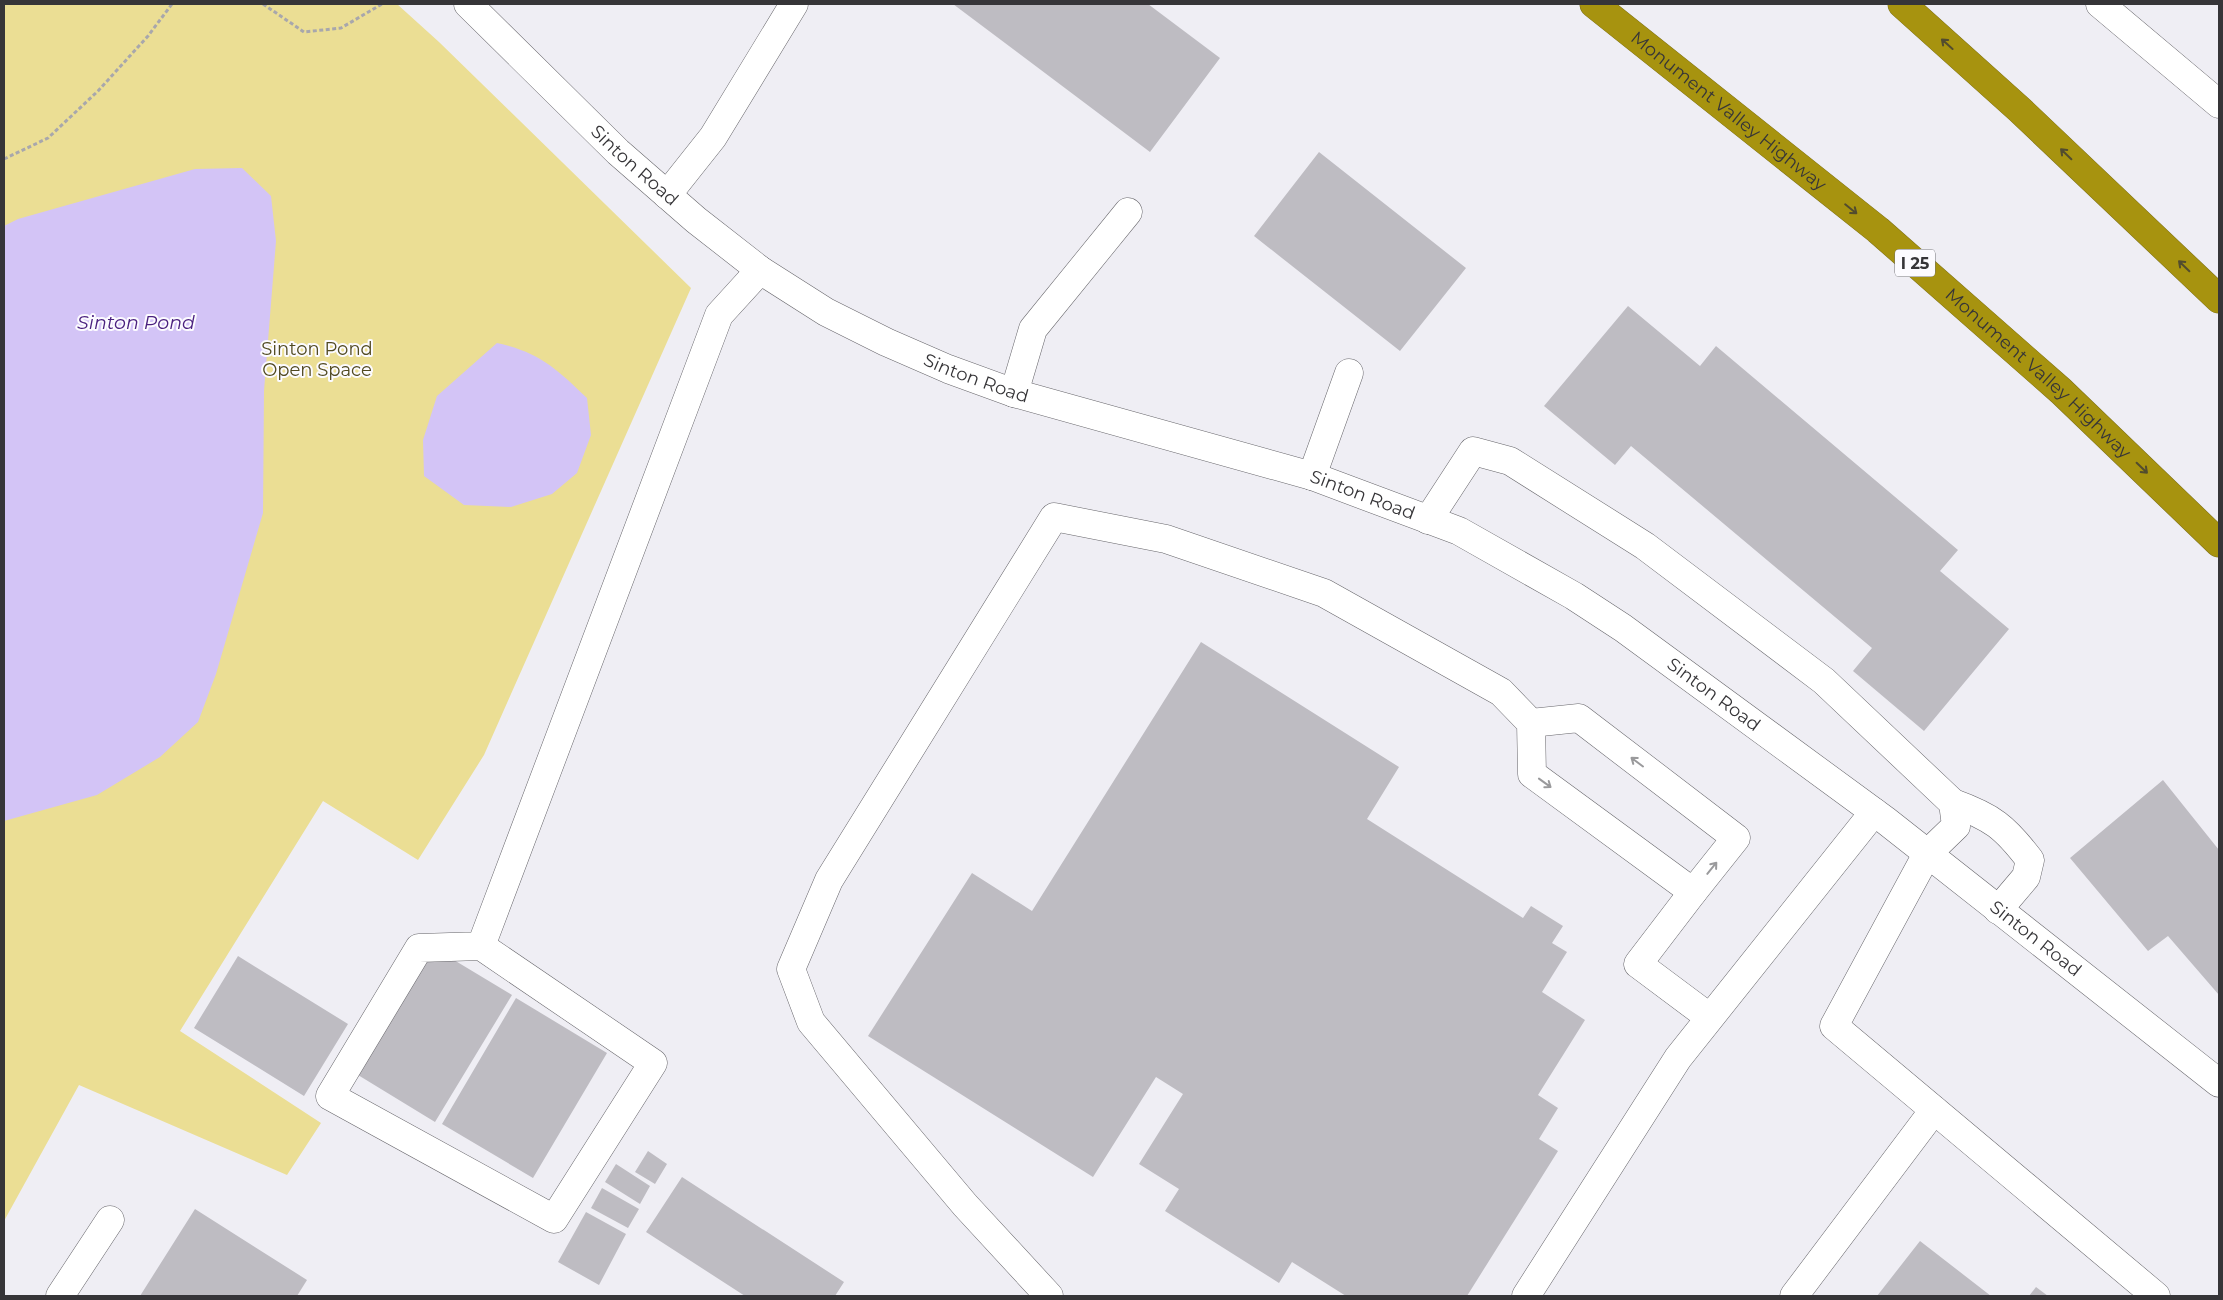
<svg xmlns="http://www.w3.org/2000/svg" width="2223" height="1300" viewBox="0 0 2223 1300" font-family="Montserrat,sans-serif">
<rect width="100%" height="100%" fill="#efeef4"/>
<!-- green -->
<path fill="#ebde94" d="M4,4H397L439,42L691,288L484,755L418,860L323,801L180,1031L321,1123L287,1175L79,1085L4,1221Z"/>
<!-- water -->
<path fill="#d3c4f6" d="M242,168L271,196L276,241L264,391L263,513L216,674L198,722L160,757L97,795L4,821V226L18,219L195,169Z
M497,343C539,352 557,369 587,398L591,435L577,473L552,494L511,507L464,505L424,476L423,440L437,396Z"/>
<!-- building -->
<path fill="#bebcc2" d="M953,4H1148L1220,58L1150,152Z
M1319,152L1466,268L1400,351L1254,236Z
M1628,306L1700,366L1716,346L1958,550L1940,571L2009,629L1924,731L1853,671L1872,648L1631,446L1615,465L1544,406Z
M1201,642L1399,767L1367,819L1523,918L1531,906L1563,926L1552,943L1567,952L1542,992L1585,1020L1538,1095L1558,1108L1539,1139L1558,1151L1467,1296H1346L1292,1262L1279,1283L1165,1211L1179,1189L1139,1164L1183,1094L1156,1077L1093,1177L868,1036L972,873L1032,911Z
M2163,780L2219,850V995L2168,936L2148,951L2070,858Z
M434,948L512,995L435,1122L358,1075Z
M238,956L348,1024L304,1096L194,1028Z
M516,998L607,1053L533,1178L442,1124Z
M648,1151L667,1164L655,1184L635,1172Z
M616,1164L650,1186L640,1204L605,1182Z
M682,1177L844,1282L835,1296H745L646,1232Z
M602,1188L639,1209L628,1228L591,1208Z
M195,1209L307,1280L297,1296H140Z
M586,1212L626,1234L599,1285L558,1262Z
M1920,1241L1991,1296H1877Z
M2036,1287L2048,1296H2029Z"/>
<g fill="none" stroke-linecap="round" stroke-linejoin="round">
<!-- minor casing -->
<g stroke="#67666b" stroke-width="29">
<g id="minor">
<path id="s1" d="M468,4L618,152L696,220L760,270L826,312L886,342L948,369L1014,393L1312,476L1459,531L1574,596L1623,628L1885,820L2219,1083"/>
<path d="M2100,4L2219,104"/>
<path d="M667,195L713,137L794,4"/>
<path d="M1014,393L1033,329L1128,212"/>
<path d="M1312,476L1349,373"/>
<path d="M1428,520L1473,451L1510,461L1645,546L1824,681L1953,803L1956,826L1927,854L1834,1026L2156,1296"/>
<path d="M1953,803C1992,817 2005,827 2030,860L2026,877L1998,910"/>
<path d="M1693,892L1638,964L1709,1017"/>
<path d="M481,946L419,948L330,1096L554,1219L653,1063L481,946L719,315L760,270"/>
<path d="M60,1296L110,1220"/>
<path d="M1049,1296L965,1205L811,1022L791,969L829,880L1054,517L1166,539L1324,593L1501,692L1531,723L1532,774L1693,892L1736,838L1579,718L1531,723"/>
<path d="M1526,1296L1678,1058L1874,812"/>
<path d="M1794,1296L1934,1110"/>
</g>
</g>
<!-- highway casing -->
<g stroke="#7f721d" stroke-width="29">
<g id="highway">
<path id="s2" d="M1594,4L1878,230L2061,391L2219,543"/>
<path d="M1902,4L2020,110L2219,299"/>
</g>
</g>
<!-- path -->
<path stroke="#a8a7ac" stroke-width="3" stroke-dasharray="4 2.5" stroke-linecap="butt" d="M263,4L304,32L341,28L382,4
M4,159L48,138L98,91L148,36L172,4"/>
<!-- minor -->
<use href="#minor" stroke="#fff" stroke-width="28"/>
<!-- highway -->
<use href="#highway" stroke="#a7930f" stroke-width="28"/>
</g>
<!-- one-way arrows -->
<defs><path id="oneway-shaft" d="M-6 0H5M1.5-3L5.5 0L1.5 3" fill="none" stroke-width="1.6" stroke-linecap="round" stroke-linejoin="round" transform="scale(1.25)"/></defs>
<g stroke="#524c2e">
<use href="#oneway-shaft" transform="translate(1947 44) rotate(-138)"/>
<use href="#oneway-shaft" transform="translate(2066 154) rotate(-136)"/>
<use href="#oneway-shaft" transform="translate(1851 209) rotate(39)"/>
<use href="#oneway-shaft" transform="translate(2184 266) rotate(-136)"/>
<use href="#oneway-shaft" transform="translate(2142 468) rotate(44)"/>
</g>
<g stroke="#9a9a9c">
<use href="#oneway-shaft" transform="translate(1637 762) rotate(-143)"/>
<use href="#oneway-shaft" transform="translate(1545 783) rotate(36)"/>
<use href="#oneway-shaft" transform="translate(1712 868) rotate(-51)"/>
</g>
<g text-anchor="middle" stroke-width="4" stroke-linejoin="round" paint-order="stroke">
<!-- shield labels -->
<rect fill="#fcfbff" stroke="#717074" stroke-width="1" x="1895" y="249.5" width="40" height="27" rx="4"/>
<g font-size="16" font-weight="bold" fill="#363538">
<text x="1915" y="269">I 25</text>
</g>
<!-- street labels -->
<g font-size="18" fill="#363538" stroke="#fcfbff">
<text dy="6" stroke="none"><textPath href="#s2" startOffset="172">Monument Valley Highway</textPath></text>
<text dy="6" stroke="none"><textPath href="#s1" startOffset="232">Sinton Road</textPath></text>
<text dy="6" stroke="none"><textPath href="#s2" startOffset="578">Monument Valley Highway</textPath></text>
<text dy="6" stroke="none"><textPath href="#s1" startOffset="638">Sinton Road</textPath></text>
<text dy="6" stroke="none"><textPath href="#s1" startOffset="1042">Sinton Road</textPath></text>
<text dy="6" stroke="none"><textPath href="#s1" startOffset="1448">Sinton Road</textPath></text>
<text dy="6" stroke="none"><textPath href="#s1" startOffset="1852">Sinton Road</textPath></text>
</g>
<!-- park labels -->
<g font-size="18" fill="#514a21" stroke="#fcfbff">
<text x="317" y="355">Sinton Pond<tspan x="317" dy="21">Open Space</tspan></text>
</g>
<!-- water labels -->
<g font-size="19" font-style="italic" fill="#4a217f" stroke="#fcfbff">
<text x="136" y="329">Sinton Pond</text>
</g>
</g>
<!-- border -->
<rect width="2223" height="1300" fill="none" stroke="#363538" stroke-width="10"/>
</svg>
